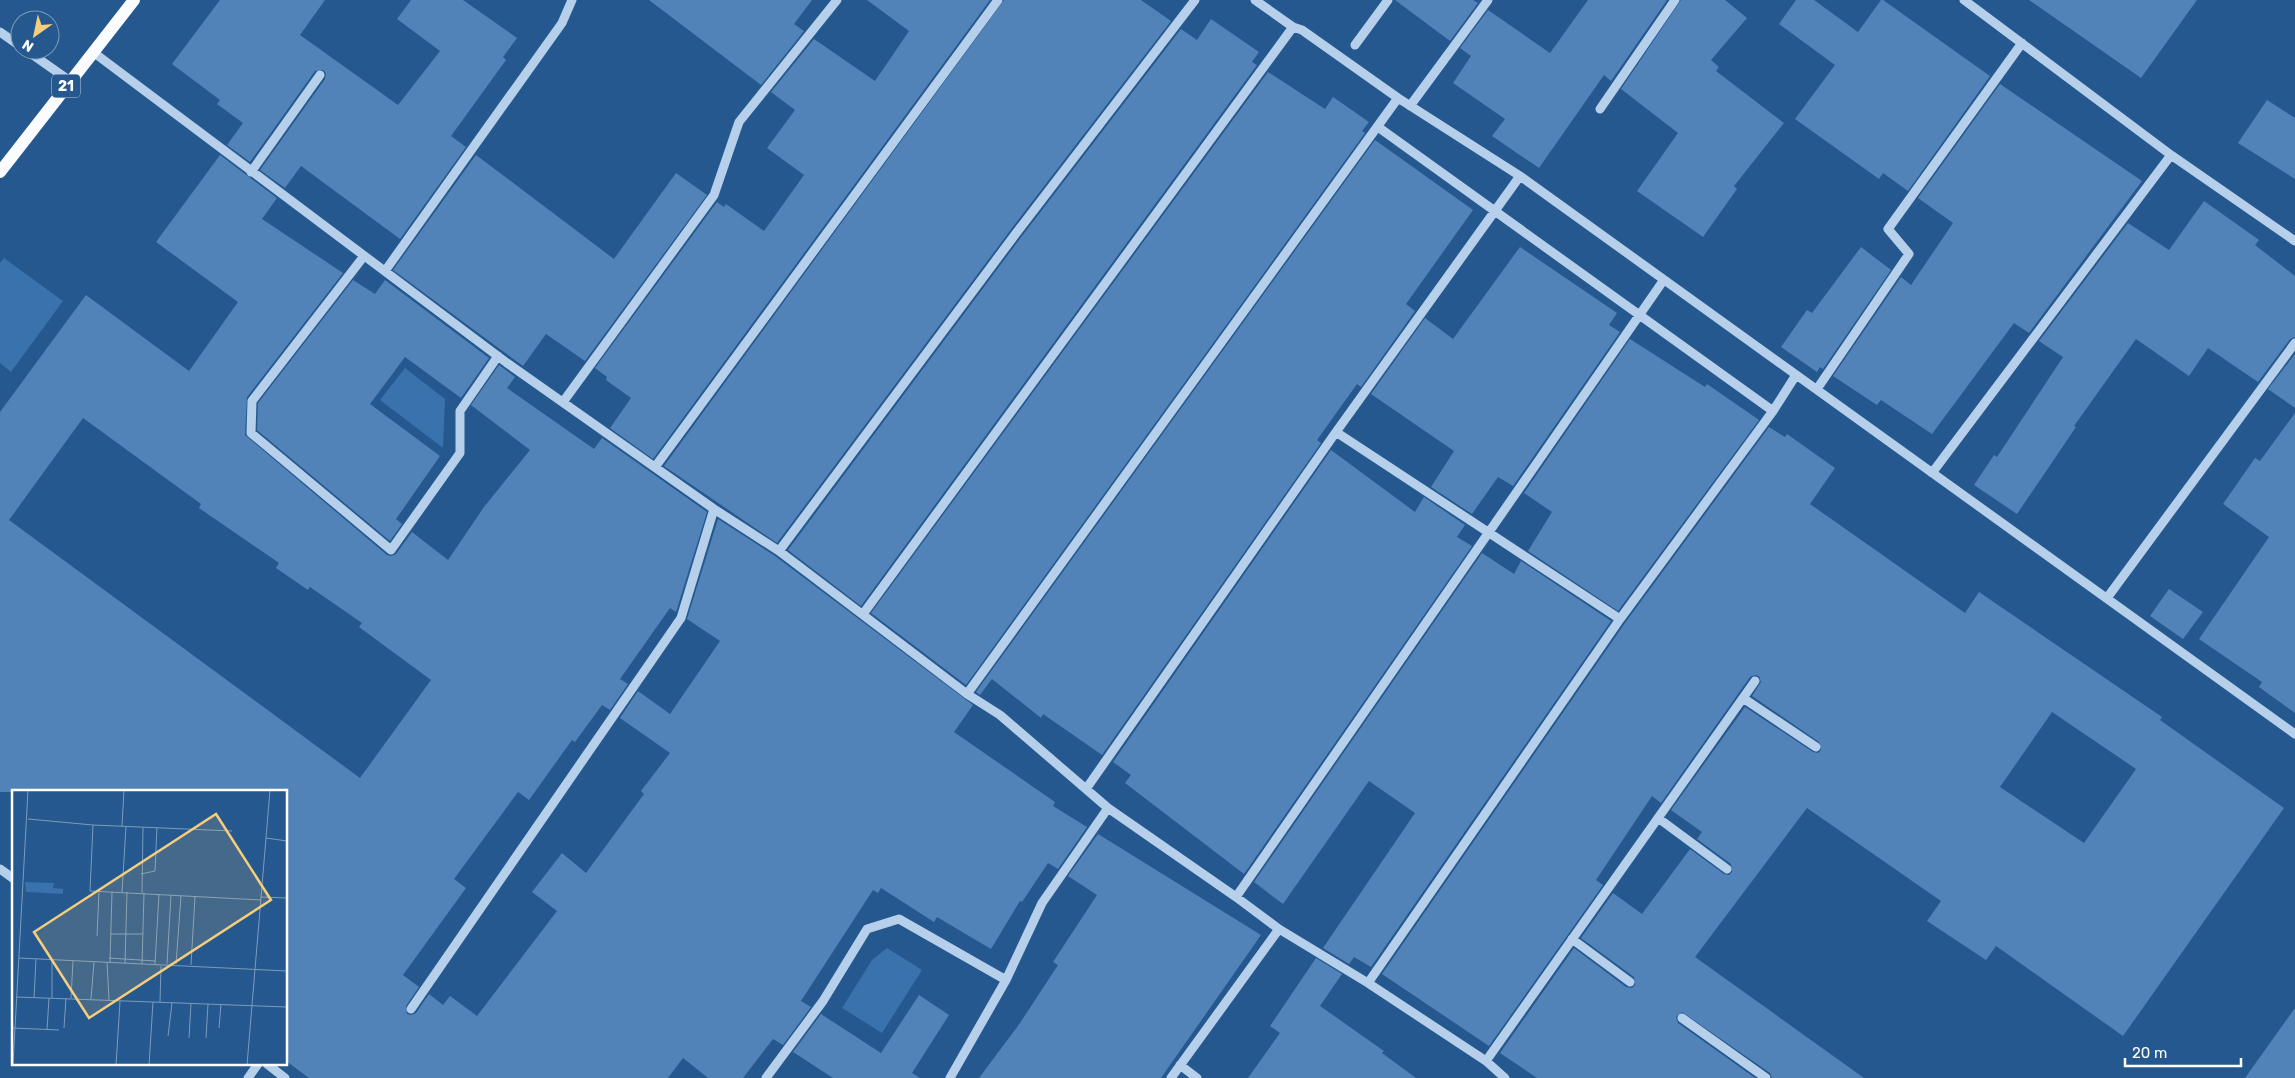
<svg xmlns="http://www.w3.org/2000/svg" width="2295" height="1078" viewBox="0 0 2295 1078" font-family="Rubik,sans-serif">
<rect width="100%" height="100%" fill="#25588f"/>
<!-- green -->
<path fill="#3972ac" d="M4,258L63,301L11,372L0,363V263Z
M405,368L445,399L443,448L380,400Z
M887,948L922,970L882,1033L842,1008L872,960Z"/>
<!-- building -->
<path fill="#5183b8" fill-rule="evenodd" d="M220,0H325L300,35L398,105L440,51L397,19L411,0H463L517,38L503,57L506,60L451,136L466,147L400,239L301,166L285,188L260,170L325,79L326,73L323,70L315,71L250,162L227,145L243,123L217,104L220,100L172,64Z
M649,0H812L794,24L804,31L761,85Z
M867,0H990L653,459L610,428L631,398L606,380L607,377L595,368L717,202L724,207L726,204L764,231L804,175L767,148L795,110L771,92L814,39L875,81L909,31Z
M1004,0H1141L1171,21L1012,228L777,543L664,466Z
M1395,0H1473L1478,3L1450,41Z
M1588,0H1667L1611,81L1604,75L1539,168L1492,136L1505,119L1453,83L1471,56L1460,48L1488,10L1550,53Z
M1681,0H1725L1747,18L1711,60L1719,67L1716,71L1784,123L1734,186L1737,189L1703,237L1637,191L1678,133L1621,89Z
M1796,0H1814L1858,32L1881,0H1883L1990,76L1908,191L1883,173L1879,179L1795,119L1835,65L1779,24Z
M2029,0H2197L2141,78Z
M1211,19L1259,52L1252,62L1257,65L861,606L788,550L1022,236L1181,29L1197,40Z
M1268,72L1325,109L1333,97L1369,122L1362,131L1365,133L966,685L871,613Z
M2000,84L2142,181L2029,333L2014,323L1932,434L1881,400L1877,405L1833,376L1901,277L1911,285L1953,223L1918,198Z
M2267,100L2295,118V179L2238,143Z
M1375,140L1473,210L1406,304L1415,311L1361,387L1357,384L1317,440L1321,443L1102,755L1043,714L1041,718L992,679L980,695L976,692Z
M220,155L277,198L262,219L343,273L247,397L245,435L387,555L391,556L396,554L412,532L448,560L484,507L530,450L471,405L499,365L515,377L507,388L594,449L602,438L707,512L676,612L670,608L620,679L628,684L610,710L602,705L575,742L572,740L529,800L518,792L454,879L466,888L403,975L419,987L406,1006L407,1014L411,1015L416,1013L429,994L443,1005L450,996L477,1016L557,911L532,892L562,853L586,873L644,794L641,791L670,753L620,718L638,691L670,714L720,641L687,619L718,519L775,556L973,705L954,732L1055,802L1053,806L1087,827L1058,869L1048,863L1022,902L1020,901L991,949L937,917L934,922L881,888L878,893L873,890L801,1001L811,1007L783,1045L773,1039L743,1078H708L683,1058L668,1078H309L286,1061V792H0V412L86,295L189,371L238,302L156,242ZM83,418L201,504L199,508L279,563L276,568L308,590L310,587L362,623L359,627L431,680L360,778L9,520Z
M476,155L614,259L676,173L707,195L585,361L546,334L523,366L393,270Z
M2204,201L2259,240L2255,245L2295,276V337L2290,339L2258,382L2208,348L2189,376L2136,339L2074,426L2076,427L2017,514L1974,485L1994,455L1997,457L2063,357L2039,341L2128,223L2169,250Z
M1520,247L1617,313L1609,325L1620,332L1513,486L1498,477L1472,514L1431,487L1454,451L1371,394L1425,318L1453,339Z
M1861,247L1891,270L1823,369L1820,367L1817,372L1781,347L1807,310L1812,313Z
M353,280L375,294L385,280L489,358L461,398L405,357L370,404L440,456L396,519L402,524L390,541L257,430L258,403Z
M1630,339L1705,387L1707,384L1759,420L1618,611L1528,551L1552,512L1524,493Z
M2295,354V408L2268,389Z
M2295,413V713L2259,687L2262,682L2199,639L2269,537L2223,504L2255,458L2260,461Z
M1769,427L1785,437L1787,434L1835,468L1810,504L1965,613L1979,592L2162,717L2160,720L2284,808L2123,1036L1996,946L1986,960L1927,921L1941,901L1807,808L1695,957L1864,1078H1772L1770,1073L1682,1012L1676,1017L1678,1023L1755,1078H1537L1500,1053L1574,948L1626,987L1632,988L1635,985L1634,977L1581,938L1613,893L1642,914L1690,849L1724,874L1729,875L1732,872L1731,864L1697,839L1702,832L1671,810L1745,707L1813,752L1818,753L1821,750L1819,742L1752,696L1761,682L1759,676L1755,675L1750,677L1661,803L1652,796L1596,880L1603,885L1489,1046L1382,974L1625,623ZM2052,712L2136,769L2084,843L2000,787Z
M1331,450L1415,512L1424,497L1465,525L1457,537L1472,546L1244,874L1125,783L1131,775L1113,762Z
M1482,553L1514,574L1521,561L1611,621L1371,967L1354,957L1349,964L1323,948L1415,813L1369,781L1283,904L1254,882Z
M2169,589L2203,612L2183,639L2150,616Z
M1098,834L1261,935L1161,1078H979L1020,1023L1058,965L1053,962L1097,895L1068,876Z
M1316,958L1342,974L1320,1006L1384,1051L1382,1053L1416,1078H1248L1280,1033L1270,1026Z
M919,995L949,1015L912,1073L920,1078H833L793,1052L821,1014L881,1053Z
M2295,1008V1078H2245Z"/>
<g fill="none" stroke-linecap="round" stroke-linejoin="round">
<!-- minor -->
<path stroke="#b6d0ec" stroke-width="9" d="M1255,0L1293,27L1302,30L1398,98L1520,176L2295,734
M1964,0L2171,155L2295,241
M0,32L20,46
M1355,45L1388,0
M26,50L70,81
M93,52L507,363L714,509L779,551L967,694L1000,715L1108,808L1236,897L1279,929L1368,983L1486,1061L1505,1078
M1410,106L1488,0
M1600,109L1675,0
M1378,127L1773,411
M251,172L320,75
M364,256L252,401L251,433L391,550L460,453V411L498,356
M385,271L562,23L572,0
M1817,389L1909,254L1888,229L2022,43
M563,402L714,195L739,122L837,0
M1336,432L1620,619
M655,467L998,0
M1932,473L2171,155
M779,551L1017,232L1195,0
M2107,598L2295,343
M863,614L1293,27
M967,694L1398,98
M1743,698L1816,747
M1086,789L1336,432L1520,176
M1658,818L1727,869
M0,869L14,879
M1236,897L1663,281
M1572,939L1630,982
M1368,983L1620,619L1773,411L1796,375
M411,1009L681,618L714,509
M1682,1018L1766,1078
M1486,1061L1755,681
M267,1064L285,1078
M1180,1065L1197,1078
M248,1078L258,1064
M766,1078L823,1001L867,929L899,919L1006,980
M950,1078L1006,980L1042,903L1108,808
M1171,1078L1279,929"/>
<!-- major -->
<path stroke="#fafcff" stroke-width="12" d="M0,172L134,0"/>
</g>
<g text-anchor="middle" stroke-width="4" stroke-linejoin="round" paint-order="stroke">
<!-- shield labels -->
<rect fill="#25588f" stroke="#becddd" stroke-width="1" x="52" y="74.5" width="28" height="23" rx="4"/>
<g font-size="14" font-weight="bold" fill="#fff">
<text x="66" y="91">21</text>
</g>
</g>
<!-- overview -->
<g transform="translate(12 790)">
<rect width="275" height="275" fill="#25588f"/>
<path d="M13,92L42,93L41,98L51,99V104L14,102Z" fill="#3972ac"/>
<path fill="none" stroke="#7c9bbc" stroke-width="1" d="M16,29L81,35L78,101L249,110M81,35L220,41M110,36L112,0M254,48L275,51M129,84L143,81L145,37M110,102L114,36M130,103L131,37M249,107L275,108M99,144H131M85,146L87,102M7,168L275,181M97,168L143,171M95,172L97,210M98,172L100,102M113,173L115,102M130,174L132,103M143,174L147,104M155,174L159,105M164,174L169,106M179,175L183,106M5,207L275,217M22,208L24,169M40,208V170M59,208L61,171M79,209L82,172M148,212L149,176M0,238L47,240M52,238L54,208M207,238L209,214M35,240L37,208M156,246L160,213M177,248L179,213M194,248L196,214M1,275L16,0M104,275L108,211M137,275L141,212M235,275L258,0"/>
<path fill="#f6cd7a" fill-opacity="0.15" stroke="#f6cd7a" stroke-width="2.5" d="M204,24L259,110L77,228L22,142Z"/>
<rect width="275" height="275" fill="none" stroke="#fff" stroke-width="2.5"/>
</g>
<!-- north arrow -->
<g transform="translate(35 35) rotate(213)"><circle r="24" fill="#25588f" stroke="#7c9bbc"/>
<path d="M0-4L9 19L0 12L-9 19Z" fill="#f6cd7a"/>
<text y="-8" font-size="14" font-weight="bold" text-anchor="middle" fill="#ffffff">N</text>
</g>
<!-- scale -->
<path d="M2125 1058v8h116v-8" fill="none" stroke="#ffffff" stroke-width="2.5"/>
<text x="2132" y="1058" font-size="15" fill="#ffffff" stroke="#25588f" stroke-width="4" paint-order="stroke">20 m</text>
</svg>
